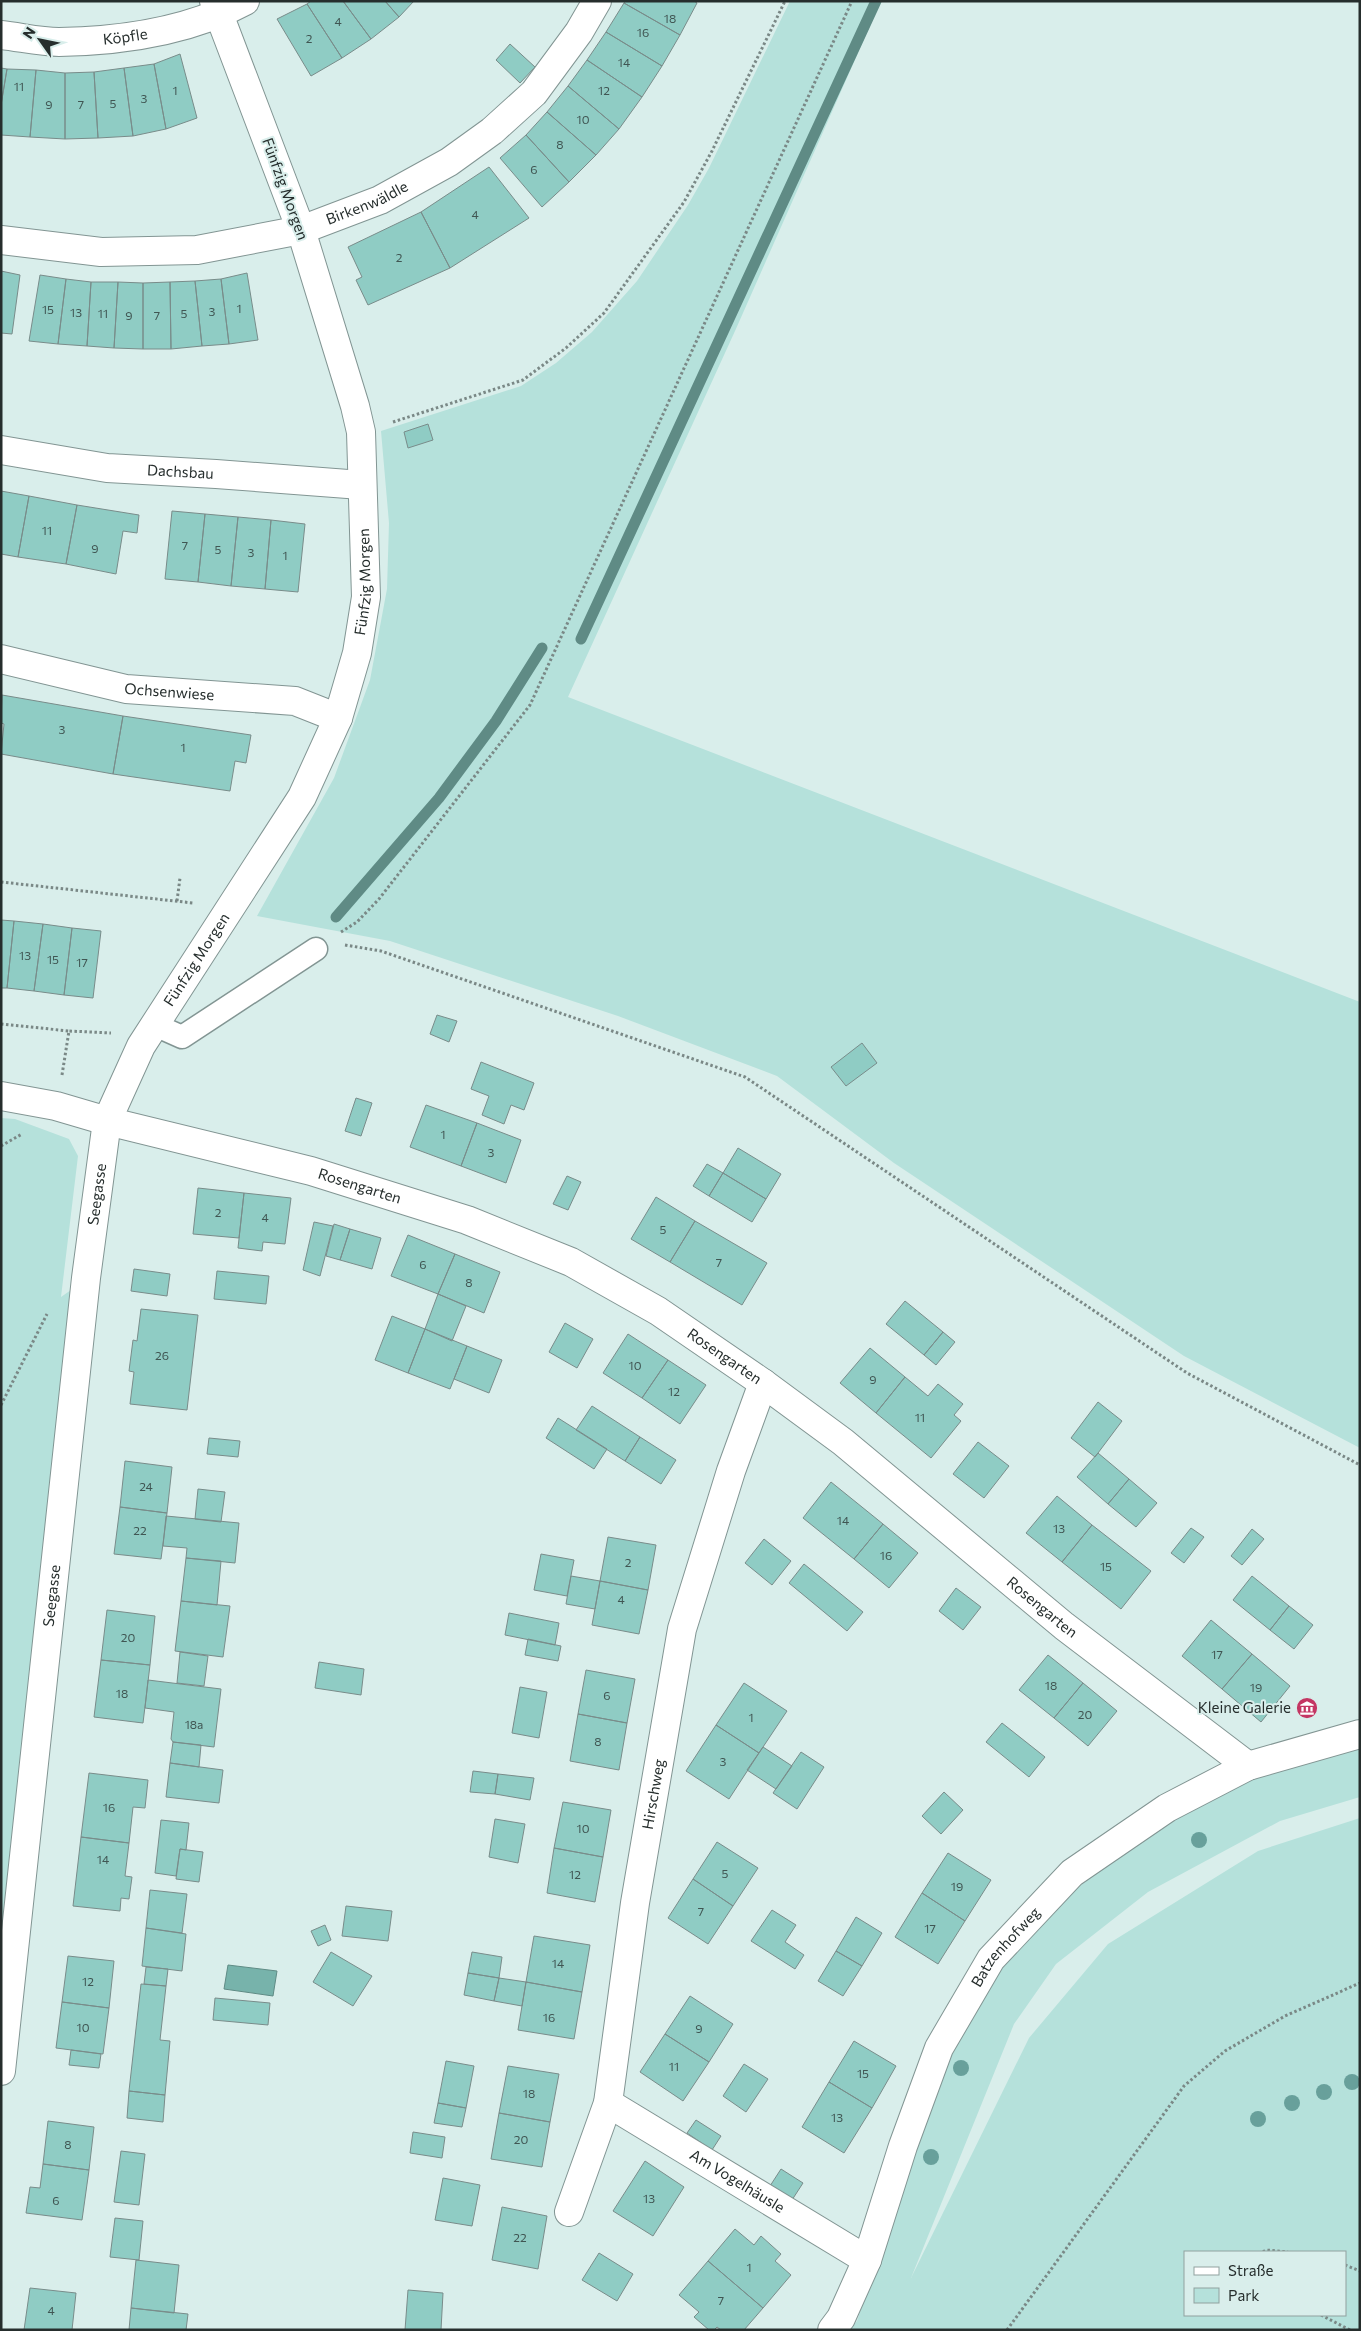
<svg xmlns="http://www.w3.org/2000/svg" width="1361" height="2331" viewBox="0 0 1361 2331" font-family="Commissioner,sans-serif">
<rect width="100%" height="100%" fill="#d9eeeb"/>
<!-- green -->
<path fill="#b5e1db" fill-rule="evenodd" d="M790,1H881L735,331L568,697L1360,1002V1448L1184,1356L894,1163L777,1076L618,1016L390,941L257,916L334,778L370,680L387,589L389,523L381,431L521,386L556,363L592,332L637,281L688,205L709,168Z
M1,1118L15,1119L69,1139L78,1156L61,1297L71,1290L1,1934Z
M1360,1747V1797L1280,1821L1148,1892L1056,1964L1014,2024L911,2278L1029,2038L1108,1944L1258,1851L1360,1818V2330H849L857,2321L946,2057L984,1988L1035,1926L1105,1864L1206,1800L1256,1773ZM1185,2252H1345V2315H1185Z"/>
<!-- water -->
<path fill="#77b3ab" stroke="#5f8b85" d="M228,1965L277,1971L273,1996L224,1989Z"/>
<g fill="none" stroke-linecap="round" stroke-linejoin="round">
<!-- stream -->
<path stroke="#5f8b85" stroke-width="11" d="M581,639L876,1
M336,917L439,798L496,721L542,648"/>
</g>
<!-- building -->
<path fill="#8fccc4" stroke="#798c8a" d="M311,1H343L371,39L342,58L307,4Z
M343,1H385L399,17L371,39Z
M385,1H414L399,17Z
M625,1H694L697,3L680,35L624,3Z
M624,3L680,35L662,66L606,32Z
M307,4L342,58L311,76L277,19Z
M606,32L662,66L642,97L587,60Z
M510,44L535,67L520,83L496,60Z
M180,54L197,118L166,129L154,64Z
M587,60L642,97L619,129L568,86Z
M154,64L166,129L133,136L124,68Z
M1,68L7,69L1,105Z
M124,68L133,136L98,138L94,72Z
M7,69L36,70L30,137L1,135V105Z
M36,70L65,73V139L30,137Z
M94,72L98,138L65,139V73Z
M568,86L619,129L596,155L547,112Z
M547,112L596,155L569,182L526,135Z
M526,135L569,182L542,207L500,158Z
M489,167L529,218L450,268L421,212Z
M421,212L450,268L368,305L356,280L362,277L348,247Z
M1,271L20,275L12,334L1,333Z
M247,273L258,340L229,344L221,279Z
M40,275L66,279L58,344L29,341Z
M66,279L91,282L87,346L58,344Z
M221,279L229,344L202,346L195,281Z
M195,281L202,346L171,349L170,282Z
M91,282H118L114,348L87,346Z
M118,282L143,283V349L114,348Z
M170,282L171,349H143V283Z
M428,424L433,440L408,448L404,432Z
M1,491L29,496L18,557L1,554Z
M29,496L77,505L66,564L18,557Z
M77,505L139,515L137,533L123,531L116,574L66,564Z
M172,511L205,514L198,582L165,579Z
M205,514L238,517L231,586L198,582Z
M238,517L271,520L265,589L231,586Z
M271,520L305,524L298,592L265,589Z
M2,695L123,716L113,774L1,754L4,724L1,723Z
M123,716L251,735L246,763L235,761L230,791L113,774Z
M1,920L14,921L7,988H1Z
M14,921L43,924L34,991L7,988Z
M43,924L72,928L64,995L34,991Z
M72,928L101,931L93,998L64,995Z
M437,1015L457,1021L449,1042L430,1034Z
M862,1043L877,1063L846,1086L831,1067Z
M481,1062L534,1083L524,1110L511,1105L504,1124L482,1115L489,1096L471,1089Z
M356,1098L372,1103L361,1136L345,1131Z
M426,1105L477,1123L461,1166L410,1147Z
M477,1123L521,1140L506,1183L461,1166Z
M738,1148L781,1174L766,1199L723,1173Z
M707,1164L723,1173L709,1196L693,1186Z
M723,1173L766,1199L752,1222L709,1196Z
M567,1176L581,1182L568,1210L553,1204Z
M198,1188L244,1193L239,1238L193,1234Z
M244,1193L291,1198L285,1244L263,1242L262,1251L238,1248Z
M656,1197L695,1221L670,1262L631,1239Z
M695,1221L767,1263L742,1305L670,1262Z
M314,1222L333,1226L320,1276L303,1270Z
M334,1224L350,1229L340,1260L326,1256Z
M350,1229L381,1238L372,1269L340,1260Z
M408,1235L455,1254L438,1294L391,1276Z
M455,1254L500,1272L484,1313L438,1294Z
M134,1269L170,1274L167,1296L131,1291Z
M217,1271L269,1276L266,1304L214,1299Z
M438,1294L466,1306L452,1341L425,1329Z
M905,1301L943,1332L924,1355L886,1324Z
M141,1309L198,1315L187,1410L130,1404L134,1372L129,1371L133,1340L137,1341Z
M392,1316L425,1329L408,1373L375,1360Z
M565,1323L593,1339L577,1368L549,1352Z
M425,1329L467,1346L450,1389L408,1373Z
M943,1332L955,1342L936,1365L924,1355Z
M628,1334L668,1360L642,1398L603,1373Z
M467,1346L502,1360L489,1393L454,1379Z
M870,1348L905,1377L876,1413L840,1383Z
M668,1360L706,1385L680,1424L642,1398Z
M905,1377L928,1396L938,1384L963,1404L954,1415L961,1421L931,1458L876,1413Z
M1098,1402L1122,1421L1095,1457L1071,1438Z
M592,1406L640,1437L625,1461L576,1430Z
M558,1418L607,1449L594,1469L546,1438Z
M640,1437L676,1460L661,1484L625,1461Z
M209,1438L240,1441L238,1457L207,1454Z
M978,1442L1009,1466L984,1498L953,1474Z
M1098,1453L1129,1479L1108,1504L1077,1477Z
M125,1461L172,1467L167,1513L120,1507Z
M1129,1479L1157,1503L1136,1527L1108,1504Z
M831,1482L883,1524L854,1559L803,1518Z
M198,1489L225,1492L221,1522L195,1519Z
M1057,1496L1092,1525L1062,1562L1026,1533Z
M120,1507L167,1513L161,1559L114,1554Z
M166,1516L239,1523L235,1563L186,1558L187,1548L163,1546Z
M883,1524L918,1553L889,1588L854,1559Z
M1092,1525L1151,1571L1121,1609L1062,1562Z
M1191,1528L1204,1537L1184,1563L1171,1553Z
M1252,1529L1264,1539L1242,1565L1231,1556Z
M608,1537L656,1545L648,1590L600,1581Z
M764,1539L791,1561L772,1585L745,1563Z
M541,1554L574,1560L567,1596L534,1590Z
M186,1558L221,1561L217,1605L181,1601Z
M804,1564L863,1612L847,1631L789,1583Z
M571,1576L600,1581L595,1609L566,1604Z
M1252,1576L1289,1606L1270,1630L1233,1600Z
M600,1581L648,1590L639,1634L592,1625Z
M956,1588L981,1607L963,1630L939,1611Z
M181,1601L230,1606L223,1657L175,1651Z
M1289,1606L1313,1625L1294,1649L1270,1630Z
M107,1610L155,1616L150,1665L101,1660Z
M509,1613L559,1623L555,1645L505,1635Z
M1211,1620L1252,1654L1222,1689L1182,1656Z
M528,1639L561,1646L558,1661L525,1655Z
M180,1652L208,1656L204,1686L177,1683Z
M1252,1654L1290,1686L1261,1722L1222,1689Z
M1048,1655L1083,1683L1054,1718L1019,1690Z
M101,1660L150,1665L143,1723L94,1717Z
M319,1662L364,1669L361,1695L315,1688Z
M586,1670L635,1679L627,1723L578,1714Z
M148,1680L221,1689L214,1747L173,1742L171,1739L174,1712L145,1708Z
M744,1683L787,1711L759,1753L716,1725Z
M1083,1683L1117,1711L1088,1746L1054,1718Z
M520,1687L547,1692L539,1738L512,1733Z
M578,1714L627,1723L619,1770L570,1761Z
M1002,1723L1045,1757L1029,1777L986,1742Z
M716,1725L759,1753L729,1799L686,1771Z
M173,1742L201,1745L199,1767L170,1763Z
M763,1747L792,1766L776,1789L747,1770Z
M801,1752L824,1767L797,1809L773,1793Z
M170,1763L223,1770L219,1803L166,1797Z
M473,1771L498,1774L495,1794L470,1792Z
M89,1773L148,1780L145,1808L133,1807L129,1843L81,1837Z
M498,1774L534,1778L530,1800L495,1794Z
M944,1792L963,1810L941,1834L922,1816Z
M563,1802L611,1810L603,1857L554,1848Z
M495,1819L525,1824L518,1863L489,1857Z
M161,1820L189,1823L186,1850L180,1849L176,1876L155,1873Z
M81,1837L129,1843L125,1876L132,1877L129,1899L121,1898L120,1911L73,1906Z
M717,1842L758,1868L733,1906L693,1879Z
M554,1848L603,1857L595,1902L547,1893Z
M180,1849L203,1852L199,1882L176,1879Z
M948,1853L991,1880L965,1921L922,1893Z
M693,1879L733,1906L708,1944L668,1918Z
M150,1890L187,1894L182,1933L146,1928Z
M922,1893L965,1921L938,1964L895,1937Z
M346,1906L392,1911L388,1941L342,1936Z
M772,1910L796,1925L785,1942L804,1955L795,1969L751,1941Z
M856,1917L882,1933L862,1966L836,1951Z
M325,1925L331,1940L318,1946L311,1931Z
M146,1928L186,1934L182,1971L142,1966Z
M534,1936L590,1945L582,1992L526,1982Z
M836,1951L862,1966L843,1996L818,1981Z
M331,1952L372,1976L353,2006L313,1982Z
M472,1952L502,1957L499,1978L468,1973Z
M68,1956L114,1961L109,2008L62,2002Z
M146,1967L168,1969L166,1986L144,1984Z
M468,1973L499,1978L494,2001L464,1995Z
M499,1978L526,1982L522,2006L494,2001Z
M526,1982L582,1992L574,2039L518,2030Z
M141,1984L166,1986L160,2040L170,2041L165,2095L129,2091Z
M690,1996L733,2024L709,2062L665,2034Z
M215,1998L270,2003L268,2025L213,2020Z
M62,2002L109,2008L103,2054L56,2048Z
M665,2034L709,2062L683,2101L640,2072Z
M854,2041L896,2066L872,2108L829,2082Z
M71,2050L101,2054L99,2068L69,2065Z
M446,2061L474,2066L466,2108L438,2103Z
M744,2064L768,2079L746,2112L723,2096Z
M508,2066L559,2074L550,2122L499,2113Z
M829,2082L872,2108L844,2153L802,2127Z
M129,2091L165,2095L163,2122L127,2118Z
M438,2103L466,2108L462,2127L434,2123Z
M499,2113L550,2122L542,2167L491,2159Z
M696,2120L721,2136L712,2150L687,2133Z
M48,2121L94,2127L89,2170L43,2164Z
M413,2132L445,2137L442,2158L410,2153Z
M121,2151L145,2154L139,2205L114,2202Z
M645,2161L684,2187L653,2236L613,2211Z
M43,2164L89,2170L82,2220L26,2213L30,2187L40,2188Z
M781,2169L803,2183L792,2200L770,2186Z
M443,2178L480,2185L472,2226L435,2220Z
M502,2207L547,2216L538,2269L492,2260Z
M115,2218L143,2221L139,2260L110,2257Z
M735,2229L754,2245L761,2236L781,2254L775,2261L791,2275L763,2308L708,2261Z
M599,2253L633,2274L617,2301L582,2280Z
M136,2260L179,2265L174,2313L131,2308Z
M708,2261L763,2308L744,2330H721L717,2327L714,2330H709L694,2317L699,2312L679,2295Z
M30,2288L76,2293L72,2330H24Z
M408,2290L443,2293L441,2330H405Z
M131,2308L188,2314L186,2330H129Z"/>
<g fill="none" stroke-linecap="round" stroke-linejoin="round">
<!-- lane casing -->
<g stroke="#829593" stroke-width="25">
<path id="lane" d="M155,1025L182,1037L316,949"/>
</g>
<!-- street casing -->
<g stroke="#829593" stroke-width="30">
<g id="street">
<path id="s1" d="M1,35C20,37 40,42 59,42C120,41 190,31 245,1"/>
<path id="s2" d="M1,240L101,252L197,250L301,230L380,200L449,162L492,131L534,93L579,32L597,1"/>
<path id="s3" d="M1,450L107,468L216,474L361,485"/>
<path id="s4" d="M1,659L126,689L295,701L338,718"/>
<path id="s5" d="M1,1096L56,1106L107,1121L311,1171L467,1220L571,1262L658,1311L763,1383L843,1442L1064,1626L1248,1766"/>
<path id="s6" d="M1,2071L86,1278L107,1121L141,1046L302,797L338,718L357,653L366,597L361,432L355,406L301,230L214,1"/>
<path id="s7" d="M608,2103L867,2260"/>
<path id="s8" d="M569,2212L608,2103L635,1903L682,1629L731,1471L763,1383"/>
<path id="s9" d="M832,2330L841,2318L867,2260L903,2146L939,2048L991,1959L1072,1873L1167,1808L1248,1766L1360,1734"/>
</g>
</g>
<!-- path -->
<path stroke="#7a8886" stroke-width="3" stroke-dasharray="2.5 2.5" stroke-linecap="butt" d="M393,422L523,380L566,348L604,313L684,202L712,151L785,1
M1,882L193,903
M177,901L180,878
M341,932L357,922L379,899L530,705L852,1
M345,945L381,951L745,1077L1187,1373L1360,1465
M1,1024L69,1031
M62,1075L69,1031L111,1033
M1,1146L22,1134
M1,1405L47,1314
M1263,2252L1266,2250L1288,2252
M1345,2265L1360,2271
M1321,2315L1350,2330
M1007,2330L1184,2086L1225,2051L1285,2016L1360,1983"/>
<!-- lane -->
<use href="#lane" stroke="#fff" stroke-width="22"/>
<!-- street -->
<use href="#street" stroke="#fff" stroke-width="28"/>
</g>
<!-- trees -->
<g fill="#68a09b">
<circle cx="1199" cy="1840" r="8"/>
<circle cx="961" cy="2068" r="8"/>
<circle cx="1352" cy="2082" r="8"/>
<circle cx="1324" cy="2092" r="8"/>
<circle cx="1292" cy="2103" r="8"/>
<circle cx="1258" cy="2119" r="8"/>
<circle cx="931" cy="2157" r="8"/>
</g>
<!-- icons -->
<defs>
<g id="museum-disc" transform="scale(1.125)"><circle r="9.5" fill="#c43663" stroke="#d9eeeb"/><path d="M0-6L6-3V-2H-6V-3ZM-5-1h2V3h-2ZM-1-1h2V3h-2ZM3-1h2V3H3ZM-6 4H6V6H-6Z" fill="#fff"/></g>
</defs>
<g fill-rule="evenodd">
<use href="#museum-disc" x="1307" y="1708"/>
</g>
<g text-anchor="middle" stroke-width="4" stroke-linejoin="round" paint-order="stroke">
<!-- number labels -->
<g font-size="12" fill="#405653">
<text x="670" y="23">18</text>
<text x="338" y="26">4</text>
<text x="643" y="37">16</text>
<text x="309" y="43">2</text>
<text x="624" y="67">14</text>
<text x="19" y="91">11</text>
<text x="175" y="95">1</text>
<text x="604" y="95">12</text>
<text x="144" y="103">3</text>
<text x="113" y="108">5</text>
<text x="49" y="109">9</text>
<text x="81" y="109">7</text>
<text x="583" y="124">10</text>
<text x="560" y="149">8</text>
<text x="534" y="174">6</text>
<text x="475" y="219">4</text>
<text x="399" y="262">2</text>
<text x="239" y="313">1</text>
<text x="48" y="314">15</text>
<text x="212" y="316">3</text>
<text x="76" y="317">13</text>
<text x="103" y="318">11</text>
<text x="184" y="318">5</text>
<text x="129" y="320">9</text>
<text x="157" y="320">7</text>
<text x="47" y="535">11</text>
<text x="185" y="550">7</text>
<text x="95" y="553">9</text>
<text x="218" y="554">5</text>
<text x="251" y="557">3</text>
<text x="285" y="560">1</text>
<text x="62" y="734">3</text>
<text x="183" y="752">1</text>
<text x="25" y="960">13</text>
<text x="53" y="964">15</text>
<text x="82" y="967">17</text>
<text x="443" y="1139">1</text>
<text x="491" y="1157">3</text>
<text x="218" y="1217">2</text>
<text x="265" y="1222">4</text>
<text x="663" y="1234">5</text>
<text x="719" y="1267">7</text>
<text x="423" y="1269">6</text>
<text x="469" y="1287">8</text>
<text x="162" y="1360">26</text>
<text x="635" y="1370">10</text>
<text x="873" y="1384">9</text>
<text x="674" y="1396">12</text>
<text x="920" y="1422">11</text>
<text x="146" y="1491">24</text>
<text x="843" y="1525">14</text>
<text x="1059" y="1533">13</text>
<text x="140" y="1535">22</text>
<text x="886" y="1560">16</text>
<text x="628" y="1567">2</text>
<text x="1106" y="1571">15</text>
<text x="621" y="1604">4</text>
<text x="128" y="1642">20</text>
<text x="1217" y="1659">17</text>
<text x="1051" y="1690">18</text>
<text x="1256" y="1692">19</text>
<text x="122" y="1698">18</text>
<text x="607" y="1700">6</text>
<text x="1085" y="1719">20</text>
<text x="751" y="1722">1</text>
<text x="194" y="1729">18a</text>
<text x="598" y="1746">8</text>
<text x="723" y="1766">3</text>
<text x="109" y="1812">16</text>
<text x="583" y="1833">10</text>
<text x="103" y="1864">14</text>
<text x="725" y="1878">5</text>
<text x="575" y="1879">12</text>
<text x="957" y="1891">19</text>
<text x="701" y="1916">7</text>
<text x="930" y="1933">17</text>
<text x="558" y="1968">14</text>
<text x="88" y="1986">12</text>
<text x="549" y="2022">16</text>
<text x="83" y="2032">10</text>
<text x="699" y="2033">9</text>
<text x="674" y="2071">11</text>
<text x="863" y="2078">15</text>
<text x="529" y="2098">18</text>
<text x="837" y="2122">13</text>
<text x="521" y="2144">20</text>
<text x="68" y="2149">8</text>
<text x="649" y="2203">13</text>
<text x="56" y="2205">6</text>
<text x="520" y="2242">22</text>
<text x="749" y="2272">1</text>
<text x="721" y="2305">7</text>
<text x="51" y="2315">4</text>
</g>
<!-- street labels -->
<g font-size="15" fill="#262e2d" stroke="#d9eeeb">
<text dy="5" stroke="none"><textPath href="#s1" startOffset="125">Köpfle</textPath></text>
<text transform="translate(285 189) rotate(70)" y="5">Fünfzig Morgen</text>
<text dy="5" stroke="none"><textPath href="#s2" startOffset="374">Birkenwäldle</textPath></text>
<text dy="5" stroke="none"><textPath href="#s3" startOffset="181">Dachsbau</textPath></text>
<text dy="5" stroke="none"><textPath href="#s6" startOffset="1561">Fünfzig Morgen</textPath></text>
<text dy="5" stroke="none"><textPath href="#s4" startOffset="172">Ochsenwiese</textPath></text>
<text dy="5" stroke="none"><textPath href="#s6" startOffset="1141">Fünfzig Morgen</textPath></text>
<text dy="5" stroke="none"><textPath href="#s5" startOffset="370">Rosengarten</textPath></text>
<text dy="5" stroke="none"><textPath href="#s6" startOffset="882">Seegasse</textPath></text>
<text dy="5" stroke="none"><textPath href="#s5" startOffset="775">Rosengarten</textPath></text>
<text dy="5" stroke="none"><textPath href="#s6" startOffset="478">Seegasse</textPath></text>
<text dy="5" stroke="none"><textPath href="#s5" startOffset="1180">Rosengarten</textPath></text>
<text dy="5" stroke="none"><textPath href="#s8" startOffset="428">Hirschweg</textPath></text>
<text dy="5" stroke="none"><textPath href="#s9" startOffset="424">Batzenhofweg</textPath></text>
<text dy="5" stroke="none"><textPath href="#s7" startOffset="151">Am Vogelhäusle</textPath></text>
</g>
<!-- poi labels -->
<g font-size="15" fill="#262e2d" stroke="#d9eeeb" text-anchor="end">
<text x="1291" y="1713">Kleine Galerie</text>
</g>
</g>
<!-- border -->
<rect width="1361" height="2331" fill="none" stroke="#262e2d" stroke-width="5"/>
<!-- legend -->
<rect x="1184" y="2251" width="162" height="65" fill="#d9eeeb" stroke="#91a19f"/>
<rect x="1194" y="2267" width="25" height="8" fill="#ffffff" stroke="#91a19f"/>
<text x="1228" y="2276" font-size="15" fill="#262e2d">Straße</text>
<rect x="1194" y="2288" width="25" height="15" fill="#b5e1db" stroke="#91a19f"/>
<text x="1228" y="2301" font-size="15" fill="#262e2d">Park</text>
<!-- north arrow -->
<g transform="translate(40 40) rotate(303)" stroke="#d9eeeb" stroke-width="4" paint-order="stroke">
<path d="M0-4L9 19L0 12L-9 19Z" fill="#262e2d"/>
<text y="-8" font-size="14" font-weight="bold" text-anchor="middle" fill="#262e2d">N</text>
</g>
</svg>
